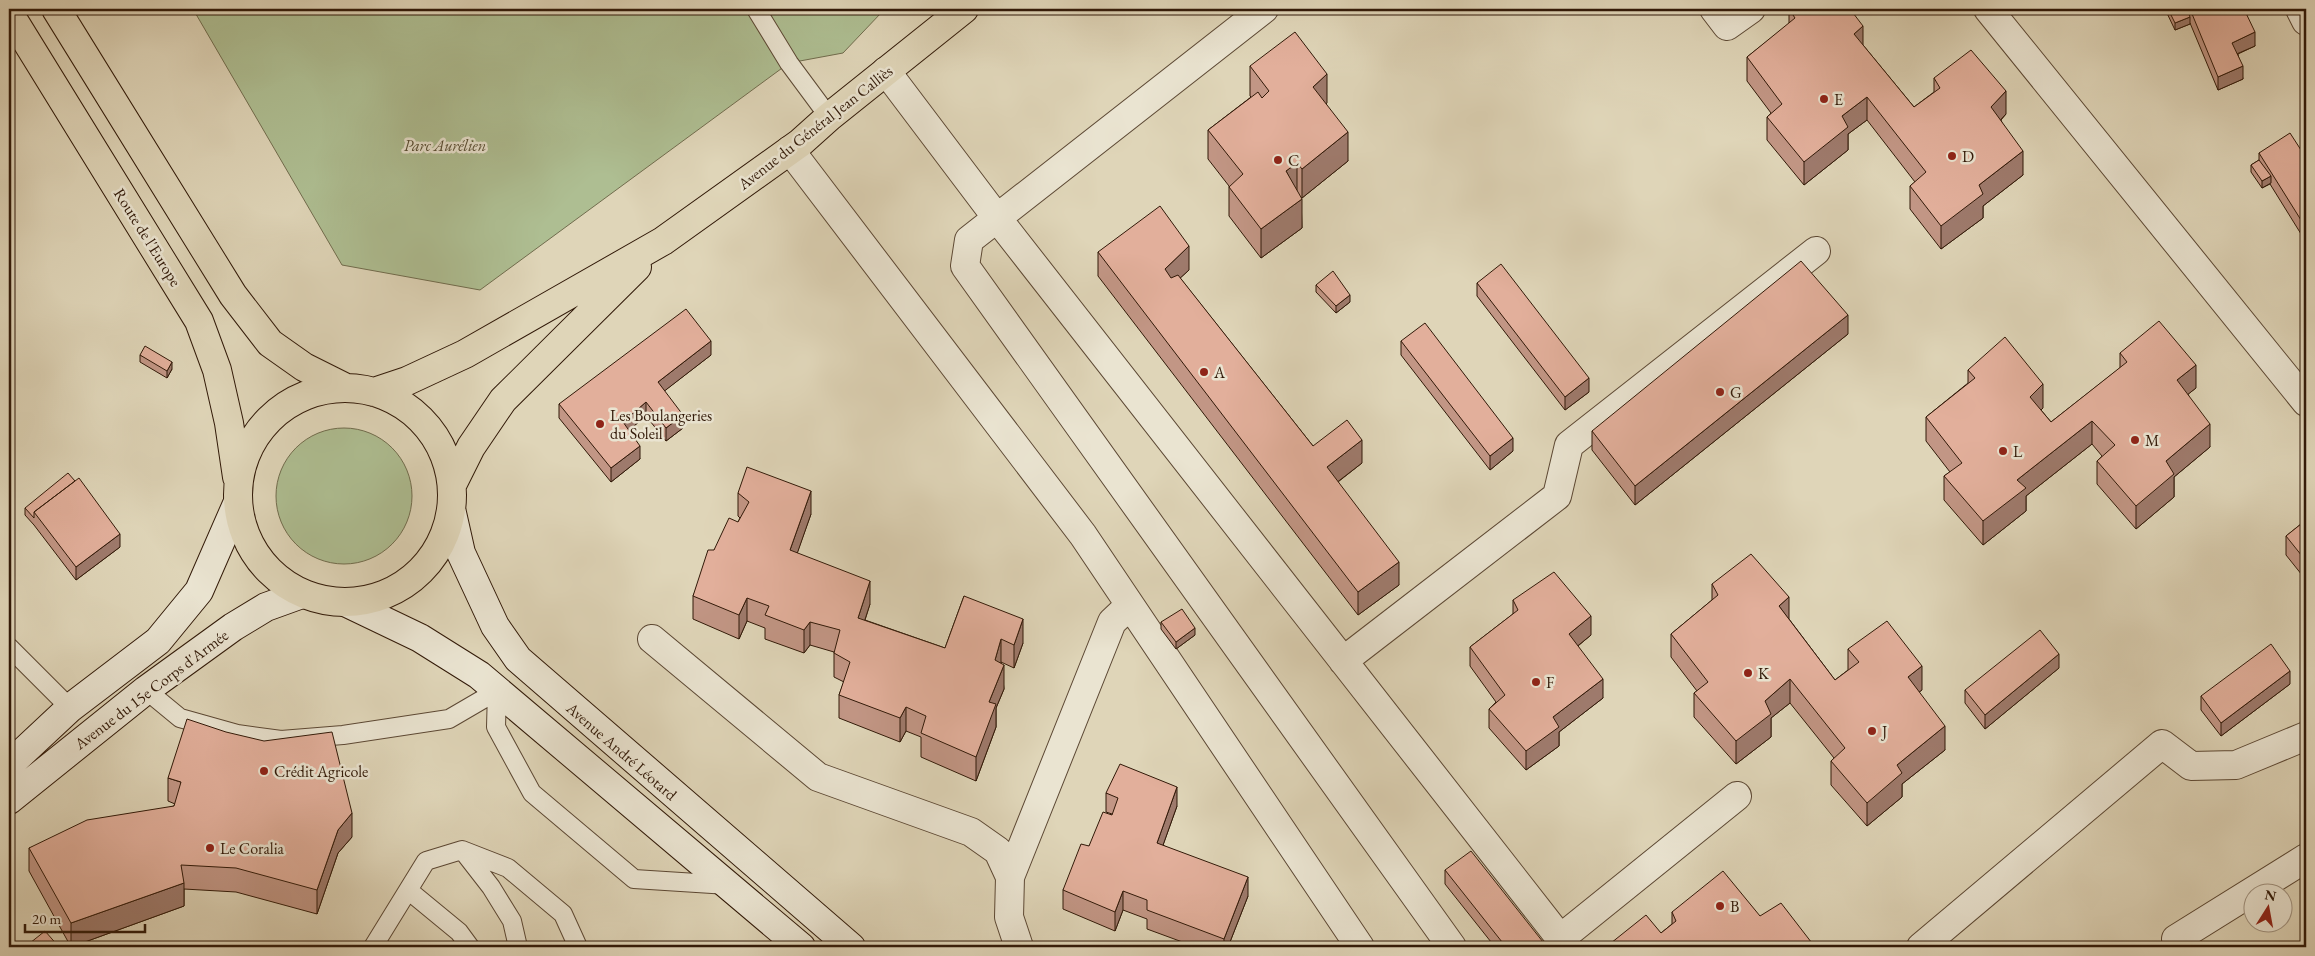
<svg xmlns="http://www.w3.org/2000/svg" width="2315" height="956" viewBox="0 0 2315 956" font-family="'EB Garamond',serif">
<rect width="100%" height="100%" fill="#dfd5b8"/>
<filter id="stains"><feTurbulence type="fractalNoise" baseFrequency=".004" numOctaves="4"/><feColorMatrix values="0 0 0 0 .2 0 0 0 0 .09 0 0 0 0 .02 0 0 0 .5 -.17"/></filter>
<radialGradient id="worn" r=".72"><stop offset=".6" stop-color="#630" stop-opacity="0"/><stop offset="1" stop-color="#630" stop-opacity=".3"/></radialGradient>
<!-- green -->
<path fill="#aebe92" stroke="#706c4d" d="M193,9H882L881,13L843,53L789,63L480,290L342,265Z
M276 496a68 68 0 1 1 136 0a68 68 0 1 1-136 0Z"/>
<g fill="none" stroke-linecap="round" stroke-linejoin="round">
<!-- service casing -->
<g stroke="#5c4834" stroke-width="20">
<path id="service" d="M756,9L789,63L829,117
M9,647L70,708
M146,690L180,718L237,734L281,740L343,735L449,719L497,691
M497,691L496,727L532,793L634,879L728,885
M463,851L491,887L512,921L518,947
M408,890L459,932L470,947
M373,947L426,861L462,850L508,868L563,914L578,947"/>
</g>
<!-- minor casing -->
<g stroke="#5c4834" stroke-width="30">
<path id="minor" d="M1264,9L969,240L965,266L1452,947
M1714,9L1727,26L1751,9
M1988,9L2306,402
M2300,9L2306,21
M886,71L997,218L1567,947
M790,150L1083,535L1360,947
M652,639L818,777L971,832L998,851L1010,877
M1343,661L1557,496L1569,445L1816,251
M1561,938L1737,796
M2176,939L2306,858
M1019,947L1009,917L1010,877L1112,622L1130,605
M1921,947L2162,744L2191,766L2236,765L2306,736"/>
</g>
<!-- secondary casing -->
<g stroke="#311908" stroke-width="30">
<path id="secondary" d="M452,513L461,553L495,626L518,659L851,947
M347,603L420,638L479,675L801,947
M9,765L70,708L158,641L199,591L237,504
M9,800L146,690L233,627L266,607L302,594"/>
</g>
<!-- primary casing -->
<g stroke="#311908" stroke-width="30">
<path id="primary" d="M56,9L233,295L270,343L304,367L346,388
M9,13L199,321L217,370L229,423L237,477
M238 495a107 107 0 1 1 214 0a107 107 0 1 1-214 0Z
M374,392L407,381L465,354L663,241L800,143L829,117L964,9
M453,483L471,447L503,400L637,267"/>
</g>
<!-- service -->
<use href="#service" stroke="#eae4d1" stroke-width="18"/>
<!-- minor -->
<use href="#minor" stroke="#eae4d1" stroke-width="28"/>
<!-- secondary -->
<use href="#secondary" stroke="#eae4d1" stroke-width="28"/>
<!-- primary -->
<use href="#primary" stroke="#dfd5b8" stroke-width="28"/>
</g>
<!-- wall -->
<path fill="#c29685" stroke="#311908" d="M1789,9L1863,45L1914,107L1934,92V78L2006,114L2001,120L2023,175L1983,206V218L1941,249L1910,209V186L1915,182L1867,120L1848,134V150L1804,185L1767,140V117L1771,113L1747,81V57L1789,24Z
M2165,9H2244L2255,46L2238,54L2243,79L2218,90L2190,23V24L2175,30Z
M1250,66L1327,103L1326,104L1348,161L1302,198L1301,197L1302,228L1261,258L1229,216V186L1208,159V130L1251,97L1250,96Z
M2306,147V242L2270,184L2262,188L2251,172V165L2259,160V153L2301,150Z
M1098,252L1189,270L1180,278L1313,446L1362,463L1338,482L1399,585L1358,615L1098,276Z
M1477,283L1589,392L1565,410L1477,296Z
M1316,285L1350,302L1336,313L1316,292Z
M1848,334L1635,505L1592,450V431Z
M1401,341L1513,451L1490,470L1401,355Z
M2120,353L2196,388L2188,394L2210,447L2174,477V497L2136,529L2097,484V461L2102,456L2092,444L2026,496V511L1983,545L1944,500V476L1950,472L1926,441V417L1968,383V370L2043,408L2041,410L2051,422L2120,368Z
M140,355L172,369L167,378L140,362Z
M711,355L664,391L683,428L666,441L646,416L629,430L640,459L611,482L559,418V404Z
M738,493L811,514L797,553L870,604L865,620L945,648L964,596L1023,643L1014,668L1001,662L1004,689L996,708V727L976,781L921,757V737L906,731L900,742L839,718V695L844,682L834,677V652L810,645L804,653L765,639V628L747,621L739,639L693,619V596L714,550L738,522L740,518L738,516Z
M25,508L120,547L76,580L34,525L25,515Z
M2306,520V580L2286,555V536Z
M1712,584L1789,619L1835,680L1848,670V649L1922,690L1919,692L1945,750L1902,784V797L1867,826L1831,785V761L1834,758L1790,703L1771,718V737L1736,764L1694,717V693L1697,691L1671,657V634L1712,600Z
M1513,600L1591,635L1578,646L1603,698L1559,732V746L1526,770L1489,728V709L1496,702L1470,666V647L1513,614Z
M1161,622L1195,635L1176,649L1161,629Z
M2059,668L1985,729L1965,703V690Z
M2290,684L2221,736L2201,710V696Z
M168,778L352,837L338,853L317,914L236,892L184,889V906L71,947L29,871V848L174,806L175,804L168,801Z
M1106,793L1177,806L1163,845L1248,896L1228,947H1196L1147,929V919L1123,910L1115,931L1063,909V890L1089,846L1112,815V814L1106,812Z
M1445,870L1547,947H1495L1445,884Z
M1672,912L1760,916L1661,933L1672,924Z"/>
<!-- shaded-wall -->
<path fill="#9e7a6c" stroke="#311908" d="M2190,17V24L2175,30V23Z
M1863,26V49L1854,34Z
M2255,32V46L2232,56V43Z
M2243,66V79L2218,90V77Z
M1327,74V103L1313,117V87Z
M2006,91V114L1991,130V107Z
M1867,97V120L1848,134V150L1804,185V162L1842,116Z
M1348,132V161L1302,198V169Z
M2023,151V175L1983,206V218L1941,249V226L1979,185Z
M1297,163V193L1286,171Z
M2271,176V183L2262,188V181Z
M1302,199V228L1261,258V229Z
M1189,246V270L1165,292V269Z
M1350,295V302L1336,313V306Z
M1848,315V334L1635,505V486Z
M711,341V355L658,396V382Z
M172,362V369L167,378V371Z
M2196,365V388L2177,403V380Z
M1589,378V392L1565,410V397Z
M2043,384V408L2030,421V397Z
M646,402V416L623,435V422Z
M683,415V428L666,441V428Z
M2092,421V444L2026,496V511L1983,545V521L2017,480Z
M2210,424V447L2174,477V497L2136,529V506L2166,461Z
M1513,438V451L1490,470V456Z
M1362,440V463L1327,490V467Z
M640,446V459L611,482V468Z
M811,491V514L790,574V550Z
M120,534V547L76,580V567Z
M1399,562V585L1358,615V592Z
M870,581V604L858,641V618Z
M1789,597V620L1779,606Z
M747,598V621L739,639V615Z
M1591,616V635L1569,653V634Z
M1023,619V643L1014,668V645Z
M810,622V645L804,653V630Z
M1195,628V635L1176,649V642Z
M1001,639V662L995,683V660Z
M2059,654V668L1985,729V715Z
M1004,665V689L996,708V727L976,781V757L989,702Z
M1922,666V690L1908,700V677Z
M2290,671V684L2221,736V723Z
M1603,679V698L1559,732V746L1526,770V751L1553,717Z
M1790,679V703L1771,718V737L1736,764V741L1765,701Z
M906,707V731L900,742V718Z
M1945,726V750L1902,784V797L1867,826V803L1897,765Z
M1177,787V806L1157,862V843Z
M352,813V837L338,853L317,914V890L338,830Z
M1248,877V896L1228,947H1224V939Z
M184,883V906L71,947V923Z
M1123,891V910L1115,931V912Z"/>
<!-- building -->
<path fill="#e2af9b" stroke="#311908" d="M1789,9H1850L1863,26L1854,34L1914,107L1940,88L1934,78L1971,50L2006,91L1991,107L2023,151L1979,185L1983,194L1941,226L1910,186L1926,172L1867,97L1842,116L1848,127L1804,162L1767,117L1782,104L1747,57L1795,18Z
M2168,9H2187L2190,17L2175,23Z
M2190,9H2244L2255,32L2232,43L2243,66L2218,77Z
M1295,32L1327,74L1313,87L1348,132L1302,169L1297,163L1286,171L1302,199L1261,229L1229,187L1243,174L1208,130L1258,92L1262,98L1269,91L1250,66Z
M2290,133L2301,150L2306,147V228L2259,153Z
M2259,160L2271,176L2262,181L2251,165Z
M1160,206L1189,246L1165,269L1171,278L1178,275L1313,446L1347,420L1362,440L1327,467L1399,562L1358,592L1098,252Z
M1801,261L1848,315L1635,486L1592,431Z
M1501,264L1589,378L1565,397L1477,283Z
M1333,271L1350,295L1336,306L1316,285Z
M686,309L711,341L658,382L683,415L666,428L646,402L623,422L640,446L611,468L559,404Z
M2159,321L2196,365L2177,380L2210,424L2166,461L2174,474L2136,506L2097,461L2115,445L2092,421L2017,480L2026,488L1983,521L1944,476L1962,463L1926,417L1975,378L1968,370L2005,337L2043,384L2030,397L2051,422L2127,362L2120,353Z
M1425,323L1513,438L1490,456L1401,341Z
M145,346L172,362L167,371L140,355Z
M747,467L811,491L790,550L870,581L858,618L945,648L964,596L1023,619L1014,645L1001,639L995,660L1004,665L989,702L996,704L976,757L921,733L926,716L906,707L900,718L839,695L850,662L834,653L840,630L810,622L804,630L765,615L769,606L747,598L739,615L693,596L708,550H714L729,518L738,522L749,502L738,493Z
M68,473L75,481L34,512V518L25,508Z
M79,478L120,534L76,567L34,512Z
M2306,520V561L2286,536Z
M1751,554L1789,597L1779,606L1835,680L1859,662L1848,649L1887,621L1922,666L1908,677L1945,726L1897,765L1902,773L1867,803L1831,761L1845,748L1790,679L1765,701L1771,714L1736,741L1694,693L1708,682L1671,634L1718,595L1712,584Z
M1554,572L1591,616L1569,634L1603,679L1553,717L1559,727L1526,751L1489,709L1505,695L1470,647L1518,610L1513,600Z
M1182,609L1195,628L1176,642L1161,622Z
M2040,630L2059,654L1985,715L1965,690Z
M2271,644L2290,671L2221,723L2201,696Z
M187,719L226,732L264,741L332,732L352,813L338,830L317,890L236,868L181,865L184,883L71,923L29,848L87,820L174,806L181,782L168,778Z
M1120,764L1177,787L1157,843L1248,877L1224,939L1147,910V900L1123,891L1115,912L1063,890L1081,844L1089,846L1103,812L1112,815L1118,798L1106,793Z
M1471,851L1547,947H1506L1445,870Z
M1723,871L1760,916L1781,903L1815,947H1606L1646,915L1661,933L1676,921L1672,912Z
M45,931L59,947H25Z
M2111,942L2115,947H2106Z"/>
<!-- markers -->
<g fill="#8f2418" stroke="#eae4d1" stroke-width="2">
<circle cx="1824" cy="99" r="5"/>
<circle cx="1952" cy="156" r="5"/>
<circle cx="1278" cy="160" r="5"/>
<circle cx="1204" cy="372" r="5"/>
<circle cx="1720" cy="392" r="5"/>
<circle cx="600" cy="424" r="5"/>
<circle cx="2135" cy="440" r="5"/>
<circle cx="2003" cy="451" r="5"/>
<circle cx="1748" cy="673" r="5"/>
<circle cx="1536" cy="682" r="5"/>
<circle cx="1872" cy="731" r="5"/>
<circle cx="264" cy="771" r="5"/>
<circle cx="210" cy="848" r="5"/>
<circle cx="1720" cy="906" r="5"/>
</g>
<g text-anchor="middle" stroke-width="5" stroke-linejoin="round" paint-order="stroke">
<!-- poi labels -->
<g font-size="16" fill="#311908" stroke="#eae4d1" text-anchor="start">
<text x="1834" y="105">E</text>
<text x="1962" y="162">D</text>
<text x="1288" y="166">C</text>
<text x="1214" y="378">A</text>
<text x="1730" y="398">G</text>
<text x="610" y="421">Les Boulangeries<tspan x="610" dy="18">du Soleil</tspan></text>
<text x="2145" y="446">M</text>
<text x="2013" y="457">L</text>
<text x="1758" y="679">K</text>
<text x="1546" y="688">F</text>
<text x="1882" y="737">J</text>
<text x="274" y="777">Crédit Agricole</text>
<text x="220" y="854">Le Coralia</text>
<text x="1730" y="912">B</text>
</g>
<!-- street labels -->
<g font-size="16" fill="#311908" stroke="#eae4d1">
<text transform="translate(815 127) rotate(-38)" y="6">Avenue du Général Jean Calliès</text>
<text transform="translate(148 237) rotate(58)" y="6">Route de l'Europe</text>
<text transform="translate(151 689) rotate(-37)" y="6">Avenue du 15e Corps d'Armée</text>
<text transform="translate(622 751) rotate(41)" y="6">Avenue André Léotard</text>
</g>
<!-- park labels -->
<g font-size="16" font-style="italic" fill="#564b31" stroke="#eae4d1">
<text x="445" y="151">Parc Aurélien</text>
</g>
</g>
<!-- margin -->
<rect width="2315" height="956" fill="none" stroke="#dfd5b8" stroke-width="30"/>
<rect x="10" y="10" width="2295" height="936" fill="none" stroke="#311908" stroke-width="2.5"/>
<rect x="15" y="15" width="2285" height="926" fill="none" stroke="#311908"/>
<!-- north arrow -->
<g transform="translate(2268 908) rotate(11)"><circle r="24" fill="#eae4d1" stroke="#a09381"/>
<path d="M0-4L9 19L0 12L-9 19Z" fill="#8f2418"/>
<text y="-8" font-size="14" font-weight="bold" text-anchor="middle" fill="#311908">N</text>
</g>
<!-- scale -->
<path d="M25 924v8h120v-8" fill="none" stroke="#311908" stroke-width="2.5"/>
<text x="32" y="924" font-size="15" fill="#311908" stroke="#eae4d1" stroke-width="4" paint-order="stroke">20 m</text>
<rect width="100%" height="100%" filter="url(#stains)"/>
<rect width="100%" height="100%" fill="url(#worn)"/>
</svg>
